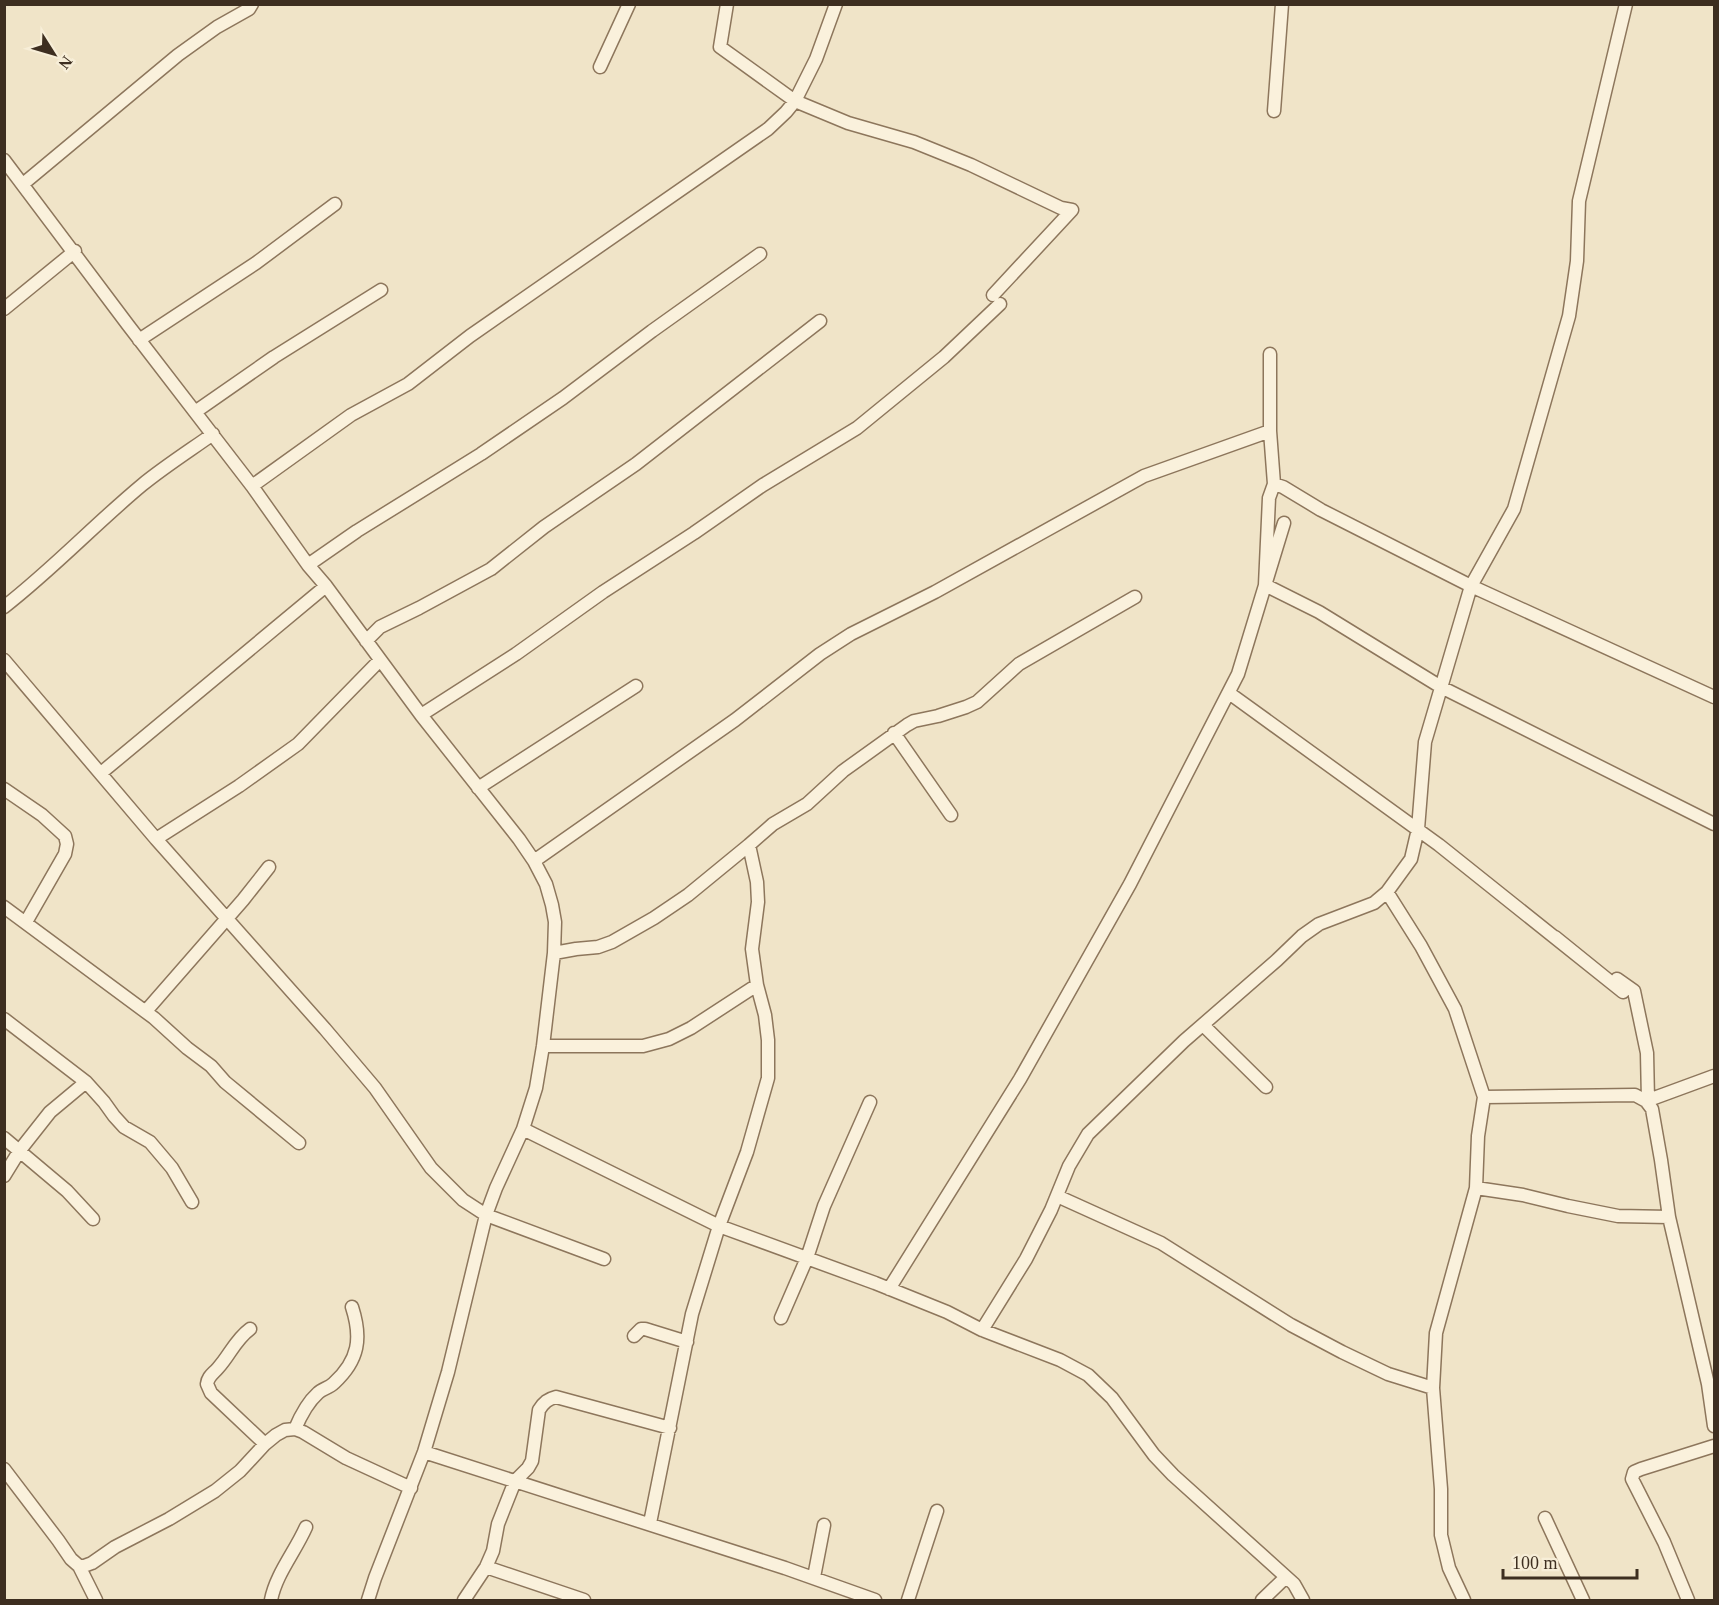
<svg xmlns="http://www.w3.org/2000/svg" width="1719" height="1605" viewBox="0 0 1719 1605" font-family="Georgia,serif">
<rect width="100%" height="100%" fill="#f0e4c8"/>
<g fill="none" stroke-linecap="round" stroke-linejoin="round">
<!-- minor casing -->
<g stroke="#8d765c" stroke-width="15">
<path id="minor" d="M727,4L720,47L795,101L848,123L914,142L971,165L1061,208L1072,210L993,295
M600,67L629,4
M1274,111L1282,4
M4,160L128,325L252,486L308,565L326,586L421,715L519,839L534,861L546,884L552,905L555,922L554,953L543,1046L536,1088L523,1129L496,1188L486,1215L448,1372L424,1452L375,1578L368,1600
M23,184L178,55L217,27L249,9L252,4
M4,309L75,251
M139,340L256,263L335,204
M1270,354V431L1274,484L1269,498L1265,585L1319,612L1441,687L1714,824
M195,412L274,357L381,290
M1274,484L1283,487L1321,510L1471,586L1714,697
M252,486L351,415L408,384L470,336L768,129L786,112L795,101L816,59L836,4
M308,565L357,531L481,454L563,398L652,331L760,254
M4,607C53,569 95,524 142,485C164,467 189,451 213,434
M366,641L380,627L419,608L491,569L544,527L636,464L820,321
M4,660L156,839L325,1029L375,1088L431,1168L463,1200L486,1215L604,1259
M1229,693L1439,845L1623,992L1555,937
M421,715L516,654L603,592L694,533L763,485L857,428L944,357L1000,304
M894,733L951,815
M101,773L326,586
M478,788L636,686
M4,789L42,815L65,836L67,844L65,854L26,922
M156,839L239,786L298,744L380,660
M749,845L773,824L807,804L843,771L907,725L914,721L938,716L966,707L977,702L1019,664L1135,597
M534,861L735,720L820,654L851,634L935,592L1144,476L1270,431
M1387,892L1421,946L1455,1009L1484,1097L1478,1136L1476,1188L1436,1333L1433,1388L1441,1489V1535L1449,1568L1464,1600
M4,907L154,1018L187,1048L211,1066L225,1082L299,1143
M554,953L576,949L598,947L612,942L654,918L688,895L749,845L757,882L758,902L752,949L757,985L765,1015L768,1040V1078L747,1152L719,1226L692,1314L650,1523
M1617,979L1634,991L1647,1053L1648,1100
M146,1011L243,900L269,867
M4,1019L86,1082L104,1102L114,1116L124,1127L150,1142L172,1168L192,1202
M1203,1025L1266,1087
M543,1046H643L669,1039L691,1028L757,985
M1484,1097L1635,1095L1646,1101L1652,1109L1661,1160L1669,1217L1708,1384L1714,1426
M1646,1101L1714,1076
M523,1129L719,1226L875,1283L947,1312L982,1330L1060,1360L1088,1375L1112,1398L1154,1455L1173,1475L1294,1584L1303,1600
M4,1138L67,1191L93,1219
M4,1176L20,1150L50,1112L86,1082
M1476,1188L1523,1195L1568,1206L1618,1216L1669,1217
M1057,1196L1161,1243L1291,1325L1342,1352L1388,1374L1433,1388
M889,1289L1020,1079L1130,884L1238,674L1284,523
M781,1318L807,1258L824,1206L870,1102
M250,1329C235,1340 230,1355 218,1368C213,1374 208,1376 207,1384L211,1393L265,1444
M982,1330L1026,1259L1051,1210L1069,1166L1088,1134L1184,1041L1277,960L1302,936L1319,924L1374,903L1387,892L1411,859L1418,829L1425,742L1471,586L1514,509L1569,316L1577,261L1579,201L1626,4
M634,1336L641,1329H645L687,1342
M295,1429C300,1417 308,1402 318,1393C322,1389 329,1388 334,1383C359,1360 362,1338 352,1307
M424,1452L785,1568L875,1600
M4,1469L58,1540L71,1559L79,1566H84L92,1563L115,1547L169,1519L215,1491L240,1471L265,1444L276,1435L285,1430L295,1429L303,1432L346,1458L411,1488
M1545,1518L1583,1600
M79,1566L96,1600
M486,1567L584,1600
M814,1577L824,1525
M271,1600C276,1574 295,1552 306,1527
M464,1600L486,1567L493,1551L498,1524L515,1481L528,1468L532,1461L539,1410C544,1402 548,1399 556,1397L670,1428
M908,1600L937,1511
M1262,1600L1286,1577
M1688,1600L1664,1542L1632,1479L1634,1472L1641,1469L1714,1446"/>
</g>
<!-- minor -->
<use href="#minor" stroke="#faf1dc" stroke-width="12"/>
</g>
<!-- border -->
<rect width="1719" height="1605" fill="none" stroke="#3d2e20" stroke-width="12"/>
<!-- north arrow -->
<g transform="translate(54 54) rotate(127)" stroke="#f7eed8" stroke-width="4.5" paint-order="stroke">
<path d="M0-4.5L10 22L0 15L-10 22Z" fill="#3d2e20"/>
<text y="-9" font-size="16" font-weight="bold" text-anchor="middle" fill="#3d2e20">N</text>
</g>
<!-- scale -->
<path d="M1503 1569v9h134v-9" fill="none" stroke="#3d2e20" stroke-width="3"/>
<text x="1512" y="1569" font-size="18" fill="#3d2e20" stroke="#f7eed8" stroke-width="4.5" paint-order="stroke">100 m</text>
</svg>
